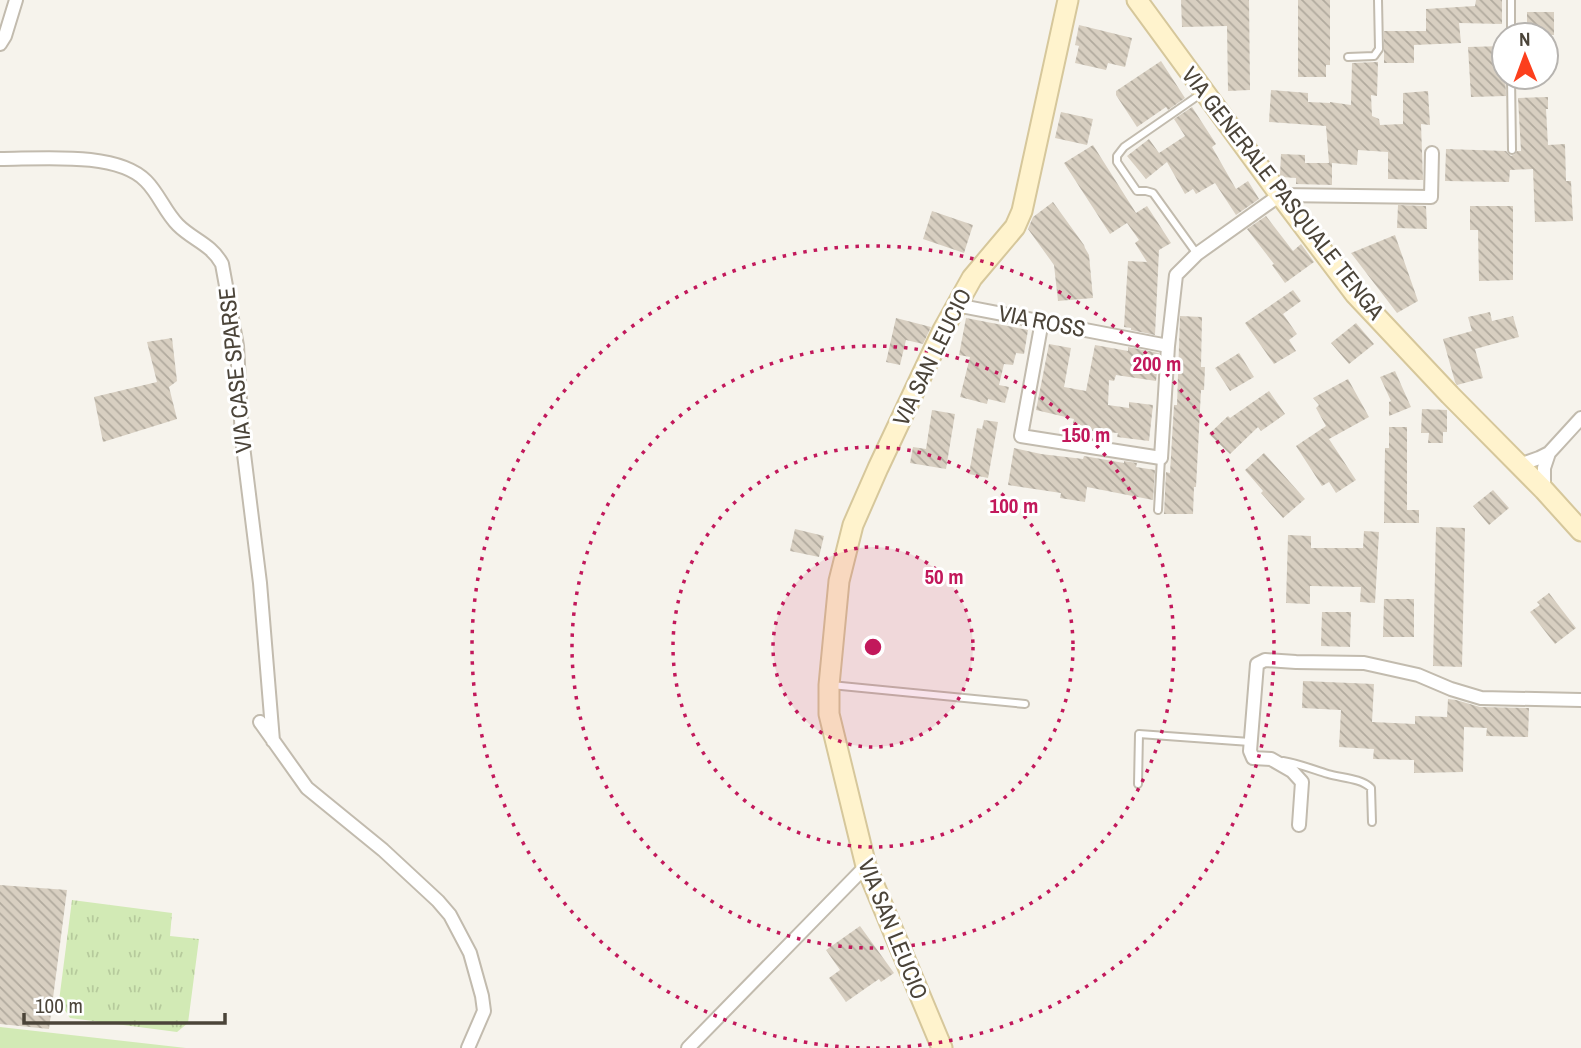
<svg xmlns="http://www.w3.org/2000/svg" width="1581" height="1048" viewBox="0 0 1581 1048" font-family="'Archivo Narrow',sans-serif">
<defs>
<pattern id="grass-tufts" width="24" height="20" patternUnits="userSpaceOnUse" patternTransform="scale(1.75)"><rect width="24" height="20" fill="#d2eab5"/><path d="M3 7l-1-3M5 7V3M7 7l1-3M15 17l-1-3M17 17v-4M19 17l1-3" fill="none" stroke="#b6ca9c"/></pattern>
<pattern id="building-back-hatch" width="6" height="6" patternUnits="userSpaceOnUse" patternTransform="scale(1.75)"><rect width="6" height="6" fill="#d8cfc1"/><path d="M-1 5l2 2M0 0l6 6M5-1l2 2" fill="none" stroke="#b1aa9e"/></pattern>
</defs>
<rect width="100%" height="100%" fill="#f6f3ec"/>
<!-- grass -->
<path fill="url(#grass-tufts)" d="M72,900L172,913L170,936L199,939L188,1023L177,1032L70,1018L59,1001Z"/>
<!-- garden -->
<path fill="#d2eab5" d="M0,1027L186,1048H0Z"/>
<!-- building -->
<path fill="url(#building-back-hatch)" d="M1181,0H1249L1250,90L1228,91L1227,26L1182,27Z
M1298,0H1330V65H1326V77H1298Z
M1476,0H1502V24L1459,23L1461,43L1414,45V63H1384V31H1426V9L1475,6Z
M1527,12H1554V35H1527Z
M1079,25L1132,38L1125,67L1108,63L1106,70L1075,63L1079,46L1075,45Z
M1504,46L1506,96L1471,97L1468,47Z
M1161,61L1185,98L1168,110L1166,107L1137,127L1116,95V91Z
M1378,62L1377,96L1371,95L1372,116L1379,119L1380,125L1403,124V93L1428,91L1430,125L1421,124L1423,180L1388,179V152L1358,150L1357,165L1332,163V185L1296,184V178L1282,177L1280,175L1281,154L1305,155V163H1329L1326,126L1269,122L1271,90L1308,93V102L1330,103V102L1351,105L1352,63Z
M1548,97V109H1546L1548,145L1565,144L1566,181H1571L1573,221L1535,222L1533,169L1510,170L1509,182L1445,181L1446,149L1506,151L1511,156L1515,154L1517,151H1521L1518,98Z
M1192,107L1216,144L1212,147L1236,189L1248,181L1259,199L1236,215L1215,183L1196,194L1193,189L1185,194L1167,162L1146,179L1127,156L1149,139L1159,153L1185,136L1174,119Z
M1061,112L1093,119L1087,145L1055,138Z
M1093,145L1136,213L1147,206L1171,243L1159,250L1155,335L1131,330V328L1124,327L1128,261L1147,262L1135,243L1139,240L1127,223L1110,234L1064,163Z
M1053,202L1084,245L1085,248L1089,255L1093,298L1058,301L1054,265L1028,229L1033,217Z
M1398,205L1426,206L1427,229L1397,228Z
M1470,206H1513V280L1479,281L1478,230H1470Z
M932,211L973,225L964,253L923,239Z
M1266,216L1293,251L1301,244L1314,262L1285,283L1272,265L1274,264L1247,229Z
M1395,235L1418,301L1397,313L1351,253Z
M1293,290L1301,301L1283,314L1297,334L1289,340L1296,351L1274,364L1245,323Z
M1490,312L1492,321L1513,316L1519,337L1475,349L1483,378L1457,385L1455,382L1443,339L1472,331L1468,317Z
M1180,316L1202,317L1201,367H1205L1204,390H1201L1196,487H1194L1193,514H1164L1166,472L1170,473L1174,405H1177Z
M896,318L931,327L923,344L906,340L900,365L886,362Z
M966,318L1028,330L1024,354L1016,353L1013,365L1004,364L999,385L1009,387L1005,403L988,399L987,404L960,397L970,357L959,355Z
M1356,323L1374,344L1349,364L1331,343Z
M172,338L177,381L169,387L177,419L103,442L94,397L157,382L147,342Z
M1049,344L1071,348L1064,387L1086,391L1095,345L1128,351V347L1159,353L1156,381L1116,375L1114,381L1109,380L1108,405L1129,408V402L1153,405L1149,441L1117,437L1118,433L1080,430V424L1073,423L1074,419L1036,410Z
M1239,353L1254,377L1230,391L1215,368Z
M1395,371L1411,407L1389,416V402L1391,401L1380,377Z
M1348,379L1369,417L1329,439L1356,480L1336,493L1329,482L1322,486L1296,446L1326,426L1316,408L1319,405L1313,398Z
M1269,391L1285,414L1261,431L1258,427L1230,454L1209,434L1228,416L1230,418Z
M1422,409L1447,410V432H1443V443H1428L1429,433H1421Z
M932,410L955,414L946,469L910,463L913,447L926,449Z
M984,420L998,422L988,478L969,474L977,428L982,429Z
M1389,427H1407V510H1419V523H1384L1385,448H1389Z
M1014,448L1041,454L1083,459L1084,456L1124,463V461L1137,463L1136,467L1155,470L1153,500L1087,487L1085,502L1060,498L1061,493L1008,485Z
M1264,453L1305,499L1283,518L1261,493L1263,491L1245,470Z
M1493,490L1509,508L1489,525L1473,506Z
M1436,527L1465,528L1462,667L1433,666Z
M795,529L824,536L819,557L790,551Z
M1364,531L1379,532L1375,603L1360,602L1361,587L1310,586V604L1286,603L1288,535L1311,536V548H1363Z
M1549,593L1576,628L1555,644L1530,612L1540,605L1537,602Z
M1384,599H1414V637H1383Z
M1322,612H1351L1350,647L1321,646Z
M1303,681L1374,684L1372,722L1415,724V716L1447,717L1448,699L1456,700L1480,707L1529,708L1528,737L1486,736L1487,728L1464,727L1463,772L1414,773V760L1373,759L1374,749L1339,747L1341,710L1302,708Z
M0,885L67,890L49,1029L0,1024Z
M860,926L894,973L881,982L879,979L846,1002L829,978L840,970L826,950Z"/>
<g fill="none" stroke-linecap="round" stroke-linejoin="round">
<!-- lane casing -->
<g stroke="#c2bbae" stroke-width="10">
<path id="lane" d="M1511,0V35
M1348,57L1374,56L1379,49L1378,0
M1511,77L1512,150
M1197,254L1153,193L1146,191H1137L1117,162V156L1124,147L1202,93
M1158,510L1161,458
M831,685L1025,704
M1283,761C1300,764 1312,769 1328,774C1341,778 1361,778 1371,788L1372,822
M1138,784L1139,734L1250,742"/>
</g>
<!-- street casing -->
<g stroke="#c2bbae" stroke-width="16">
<path id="street" d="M0,44L5,36L16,0
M0,159C40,159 117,151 146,181C159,194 165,212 178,225C193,240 211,244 222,264L237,346L242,438L260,583L273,741
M956,305L1168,346
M1042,321L1021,436L1161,458L1168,346L1176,275L1197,254L1280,195L1431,197L1432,153
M1519,465L1539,458L1549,453L1581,418
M1544,490V468L1549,453
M260,722L307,788L383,850L438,901L450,915L470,953L482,996L484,1011L468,1048
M1299,825L1302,782L1292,771L1271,759L1253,758L1250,751L1257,664L1265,660L1296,662L1364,663L1418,675L1451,689L1481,698L1581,700
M688,1048L866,866"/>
</g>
<!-- secondary casing -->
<g stroke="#d6c79b" stroke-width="23">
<path id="secondary" d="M1137,0L1280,195L1355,294L1450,395L1544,490L1581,531
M942,1048L866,866L829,714V685L839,581L853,525L878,468L943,330L972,278L1015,227L1022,211L1068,0"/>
</g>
<!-- lane -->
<use href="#lane" stroke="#fff" stroke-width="6"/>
<!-- street -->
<use href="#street" stroke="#fff" stroke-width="12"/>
<!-- secondary -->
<use href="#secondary" stroke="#fff3cd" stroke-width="19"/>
</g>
<!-- distance rings -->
<circle cx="873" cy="647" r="100" fill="#c2185b" fill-opacity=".12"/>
<g fill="none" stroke="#c2185b" stroke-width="3.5" stroke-dasharray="3.5 7">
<circle cx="873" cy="647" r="100"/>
<circle cx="873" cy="647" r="200"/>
<circle cx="873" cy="647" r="301"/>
<path d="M870 1048A401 401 0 1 1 876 1048"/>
</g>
<g text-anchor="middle" stroke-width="6" stroke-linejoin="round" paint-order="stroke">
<!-- street labels -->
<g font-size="23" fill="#4b4439" stroke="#fff">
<text transform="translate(1283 193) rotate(52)" y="8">VIA GENERALE PASQUALE TENGA</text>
<text transform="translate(1042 321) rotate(11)" y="8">VIA ROSS</text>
<text transform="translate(932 357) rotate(-64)" y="8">VIA SAN LEUCIO</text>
<text transform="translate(235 370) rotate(-96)" y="8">VIA CASE SPARSE</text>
<text transform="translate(893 929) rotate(68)" y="8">VIA SAN LEUCIO</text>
</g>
</g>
<circle cx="873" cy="647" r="10" fill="#c2185b" stroke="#fff" stroke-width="3.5"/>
<g font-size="21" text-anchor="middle" font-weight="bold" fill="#c2185b" stroke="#fff" stroke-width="6" stroke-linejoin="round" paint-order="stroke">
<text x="1157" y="371">200 m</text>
<text x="1086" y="442">150 m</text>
<text x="1014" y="513">100 m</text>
<text x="944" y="584">50 m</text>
</g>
<!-- north arrow -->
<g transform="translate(1525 56) rotate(359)"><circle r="33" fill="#ffffff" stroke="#b7b4b0" stroke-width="2"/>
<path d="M0-5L12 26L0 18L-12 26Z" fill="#fc3f1d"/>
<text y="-10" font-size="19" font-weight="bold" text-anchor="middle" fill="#4b4439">N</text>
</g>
<!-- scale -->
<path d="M24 1013v10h201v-10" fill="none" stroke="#4b4439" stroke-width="3.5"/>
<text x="35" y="1013" font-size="21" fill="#4b4439" stroke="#ffffff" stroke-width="5" paint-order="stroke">100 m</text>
</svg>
